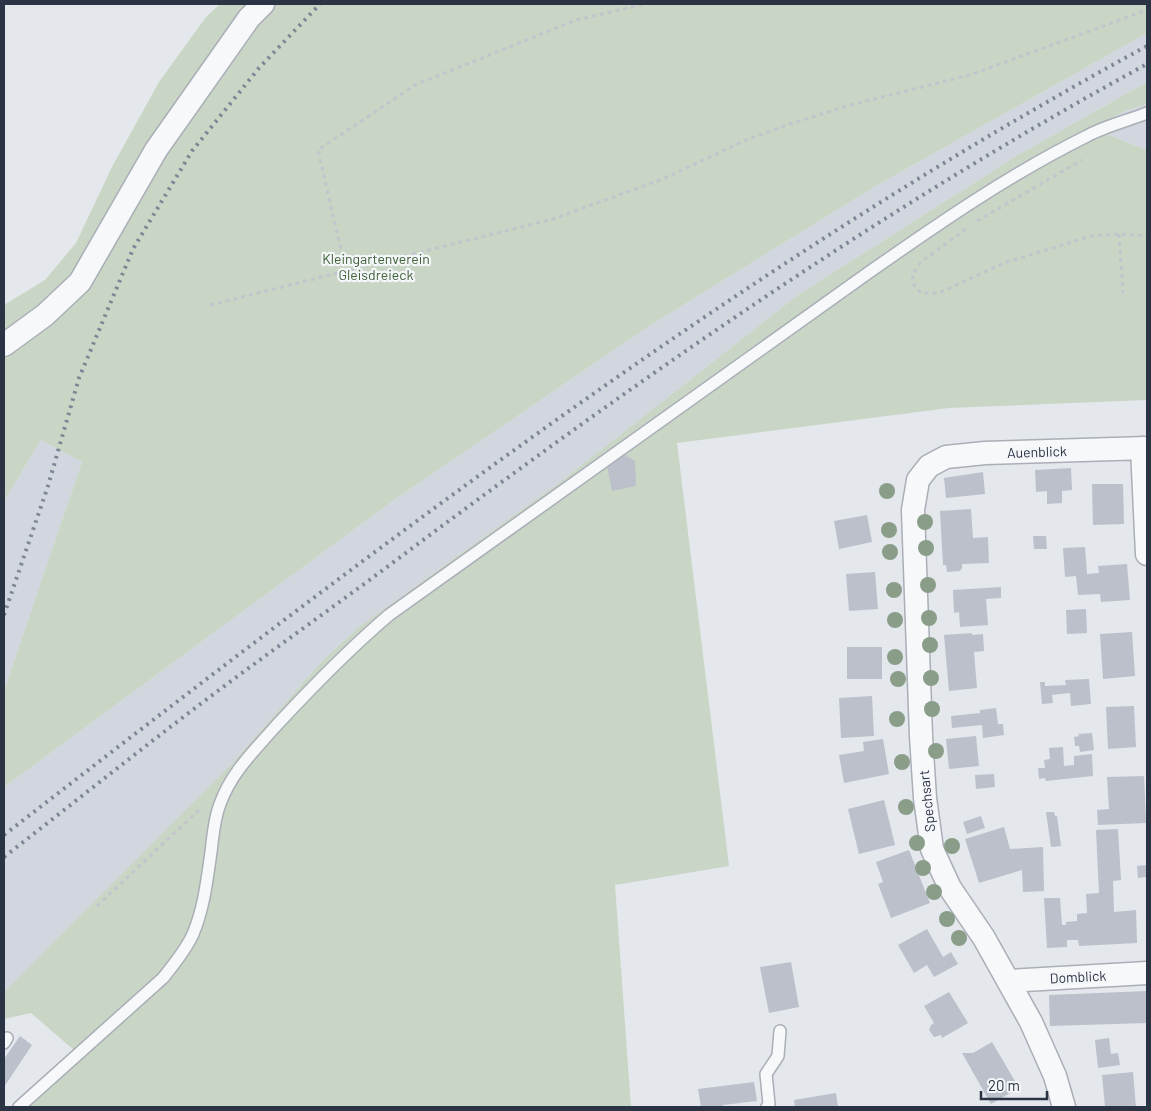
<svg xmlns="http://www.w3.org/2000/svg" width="1151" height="1111" viewBox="0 0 1151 1111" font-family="Barlow,sans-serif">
<rect width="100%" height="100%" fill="#e4e7ec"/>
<!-- built -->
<path fill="#d2d6de" d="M1147,33V82L1018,155L798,295L560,482L359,627L323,660L234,761L4,992V787L394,500L646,328L874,187Z
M1147,104V150L1091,128L1128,110Z
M41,440L82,462L4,691V501Z"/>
<!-- green -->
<path fill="#c9d6c5" d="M220,4H1147V33L874,187L646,328L394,500L4,787V691L82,462L41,440L4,501V305L45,280L76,243L112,167L159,82L206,17Z
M1147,82V104L1128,110L1091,128L1147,150V400L949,408L677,443L729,866L615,885L631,1107H11L75,1051L31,1013L4,1019V992L234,761L323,660L359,627L560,482L798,295L1018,155Z"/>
<!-- building -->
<path fill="#bbc0ca" d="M623,454L635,461L636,486L612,491L607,466Z
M1071,468L1072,490L1062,491V503L1047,504V491L1036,492L1035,470Z
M983,472L985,494L946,498L944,478Z
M1092,484H1123L1124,524L1093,525Z
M971,509L973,538L988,537L989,563L962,564V568L960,571L947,572L946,565H943L940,511Z
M867,515L872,542L839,549L834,521Z
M1033,536H1046L1047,549H1034Z
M1085,547L1087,574L1099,573L1098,566L1127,564L1130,600L1101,602L1100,594L1078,595L1076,576L1065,577L1063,548Z
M875,572L878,609L849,611L846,574Z
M1001,587V598L986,599L988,625L960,627L959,612L954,613L953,590Z
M1086,609L1087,633L1067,634L1066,610Z
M1132,632L1135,676L1103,679L1100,634Z
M972,633V635L983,634L984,651L974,652L977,688L949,691L944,635Z
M847,647H882V679H847Z
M1089,679L1091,704L1071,706L1070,693L1052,695L1053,703L1042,704L1040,682H1045V686L1066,685L1065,680Z
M872,696L874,736L841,738L839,698Z
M1134,706L1136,747L1108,749L1106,707Z
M996,708L998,724H1003L1004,735L983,738L982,725L952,728L951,716L980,713V710Z
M1092,733L1094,750L1080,752L1079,746H1075L1074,737L1079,736L1078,734Z
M976,736L979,766L949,769L946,739Z
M883,739L889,774L844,783L839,755L864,751L863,742Z
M1063,747L1064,766L1074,765V756L1092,754L1093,776L1046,781L1045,778L1039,779L1038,768H1045L1044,760L1050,759L1049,748Z
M994,774L995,787L976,789L975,775Z
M1144,776L1146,823L1098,825L1097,810L1109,809L1107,777Z
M884,800L895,845L859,854L848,809Z
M1046,812H1054L1055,816H1057L1061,846L1051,847Z
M981,816L985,828L967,834L963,822Z
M1004,827L1010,849L1043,847L1044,891L1023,892L1022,870L979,883L965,839Z
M1118,829L1121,880L1113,881L1114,912L1136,910L1137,943L1079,946L1078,940H1067V947L1047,948L1044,898H1060L1062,925H1066V922L1077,921V914L1087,913L1086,894L1099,893L1096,830Z
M909,850L930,903L891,918L878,884L883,882L876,862Z
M1147,865V877L1138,878L1137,866Z
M927,929L943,957L951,952L958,964L934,977L927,965L914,973L898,945Z
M791,962L799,1007L769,1013L760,967Z
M1147,991V1023L1050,1026L1049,995Z
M949,992L968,1023L942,1038L941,1035L934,1037L929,1030L931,1025L934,1023L924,1006Z
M20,1036L32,1045L4,1087V1059Z
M1109,1038L1111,1054L1118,1053L1120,1065L1098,1068L1095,1040Z
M992,1042L1019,1088L991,1104L962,1053H973Z
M1133,1072L1136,1107H1105L1102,1075Z
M754,1082L757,1101L723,1105V1107H701L698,1089Z
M836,1093L838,1107H795L794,1100Z"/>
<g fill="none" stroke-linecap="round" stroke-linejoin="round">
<!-- service casing -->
<g stroke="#a9aeb7" stroke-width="14">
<path id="service" d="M4,1043L7,1038
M19,1107L163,978C174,964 186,950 193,934C204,908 207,880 211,852C213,836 214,819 220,804C231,773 254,751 275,727C312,687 348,650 389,615L868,273C938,224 1010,174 1087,136C1105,126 1127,121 1147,113
M767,1107L769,1104L766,1074L778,1056L780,1031"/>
</g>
<!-- minor casing -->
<g stroke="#a9aeb7" stroke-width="25">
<path id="minor" d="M4,345L45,315L80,282L156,150L249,18L263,4
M1142,448L1147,554
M1008,981L1147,973
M1064,1107L1055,1076L1031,1022L984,938L950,888L932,849L925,798L921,736L913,510L918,480L929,466L946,457L985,453L1147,448"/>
</g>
<!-- path -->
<path stroke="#c2c5cb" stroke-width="3" stroke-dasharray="4 4" stroke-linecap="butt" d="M977,221L1082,160
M966,229L921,262L912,275L914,285L921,293H939L1004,263L1091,236L1119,234L1147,236
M1119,234L1123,293
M346,272L318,150L415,85L576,20L645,4
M210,305L553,219L663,179L746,140L790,124L854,104L970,75L1147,10
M97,906L200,809"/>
<!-- service -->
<use href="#service" stroke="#f7f8fa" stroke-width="11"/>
<!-- minor -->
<use href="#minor" stroke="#f7f8fa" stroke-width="22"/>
<!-- rail -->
<path stroke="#7d8696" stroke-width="4" stroke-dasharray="2.5 5" stroke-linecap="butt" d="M4,615L48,486L79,378L133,249L192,151L259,68L320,4
M4,835C370,552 740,267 1147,46
M4,857C76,801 147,744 219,690C274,649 329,610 383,570C627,387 879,210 1147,64"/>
</g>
<!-- trees -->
<g fill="#899d89">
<circle cx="887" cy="491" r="8"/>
<circle cx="925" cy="522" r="8"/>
<circle cx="889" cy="530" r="8"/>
<circle cx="926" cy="548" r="8"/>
<circle cx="890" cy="552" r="8"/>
<circle cx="928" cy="585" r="8"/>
<circle cx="894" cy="590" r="8"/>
<circle cx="929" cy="618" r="8"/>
<circle cx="895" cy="620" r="8"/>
<circle cx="930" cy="645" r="8"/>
<circle cx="895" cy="657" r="8"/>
<circle cx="931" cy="678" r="8"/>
<circle cx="898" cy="679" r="8"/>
<circle cx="932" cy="709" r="8"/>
<circle cx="897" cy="719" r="8"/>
<circle cx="936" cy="751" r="8"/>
<circle cx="902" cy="762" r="8"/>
<circle cx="906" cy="807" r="8"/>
<circle cx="917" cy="843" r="8"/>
<circle cx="952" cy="846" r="8"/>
<circle cx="923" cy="868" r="8"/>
<circle cx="934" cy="892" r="8"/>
<circle cx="947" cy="919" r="8"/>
<circle cx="959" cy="938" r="8"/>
</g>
<g text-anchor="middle" stroke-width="4.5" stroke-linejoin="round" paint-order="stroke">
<!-- park labels -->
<g font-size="14" fill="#3f6138" stroke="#f4f6f9">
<text x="376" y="264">Kleingartenverein<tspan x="376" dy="16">Gleisdreieck</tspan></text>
</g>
<!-- street labels -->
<g font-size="14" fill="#2b3445" stroke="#f4f6f9">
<text transform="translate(1037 452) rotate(-2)" y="5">Auenblick</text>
<text transform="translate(927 801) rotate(-96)" y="5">Spechsart</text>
<text transform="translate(1078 977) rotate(-3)" y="5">Domblick</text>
</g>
</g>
<!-- border -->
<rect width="1151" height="1111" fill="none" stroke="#2b3445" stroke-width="10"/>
<!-- scale -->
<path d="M981 1091v8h66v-8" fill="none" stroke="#2b3445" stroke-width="2.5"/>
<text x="988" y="1091" font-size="15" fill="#2b3445" stroke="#f4f6f9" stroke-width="4" paint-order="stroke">20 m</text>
</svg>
